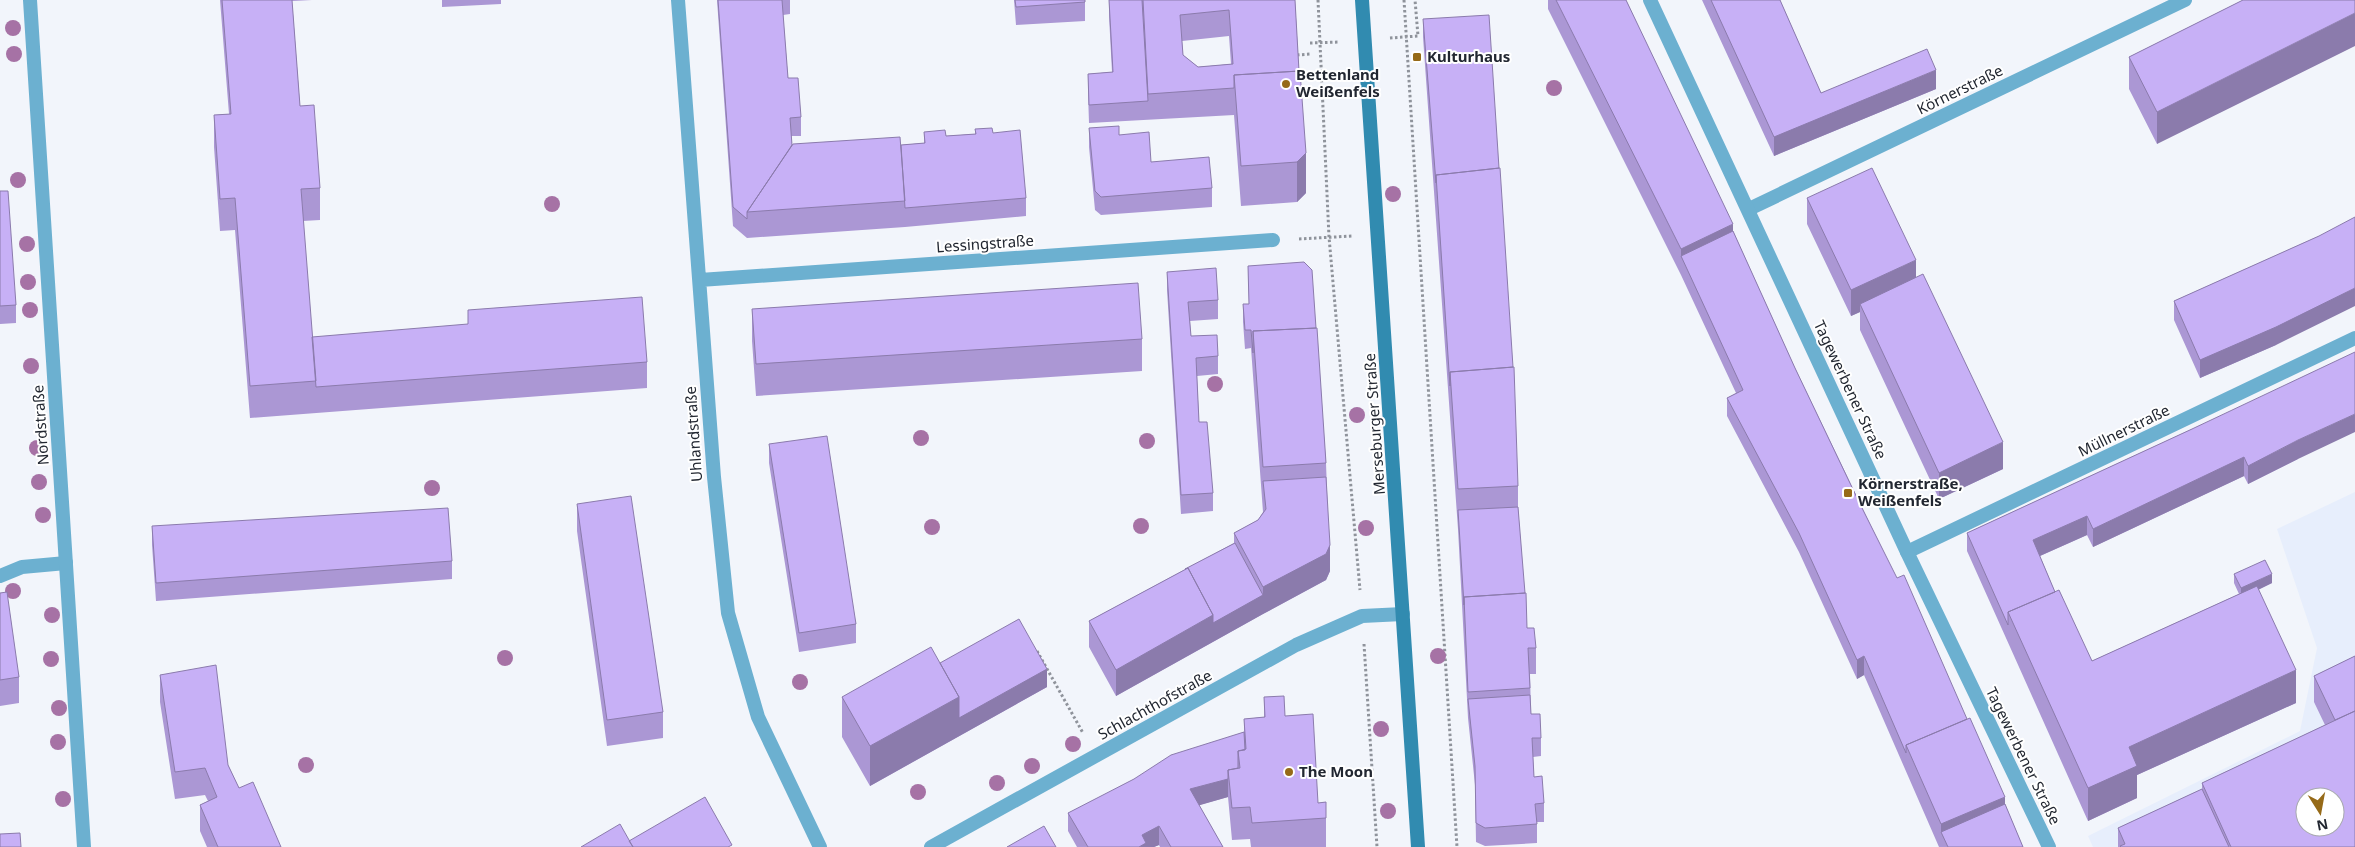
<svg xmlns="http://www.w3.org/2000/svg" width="2355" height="847" viewBox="0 0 2355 847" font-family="'Noto Sans',sans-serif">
<rect width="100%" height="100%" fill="#f2f5fb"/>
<!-- built -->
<path fill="#e7eefc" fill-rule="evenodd" d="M2355,492V847H2093L2088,836L2300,731L2317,648L2277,529ZM2305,797H2335V827H2305Z"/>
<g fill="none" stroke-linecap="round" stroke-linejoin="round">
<!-- path -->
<path stroke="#8f939b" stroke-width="3" stroke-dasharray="2.5 2.5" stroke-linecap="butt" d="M1318,0L1329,237L1360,590
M1404,0L1457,847
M1390,38L1418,36L1415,0
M1310,43L1339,42
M1297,55L1311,54
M1299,239L1352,236
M1364,644L1377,847
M1037,651L1083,733"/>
<!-- service -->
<path stroke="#6cb0d0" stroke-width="14" d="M0,576L22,567L66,563"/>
<!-- minor -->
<path stroke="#6cb0d0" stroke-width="14" d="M30,0L84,847
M678,0L714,477L728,613L758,717L820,847
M1749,209L2185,0
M700,280L1273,240
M1907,552L2355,338
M931,847L1296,645L1362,616L1403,614"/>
<!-- tertiary -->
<path stroke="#6cb0d0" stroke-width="14" d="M1650,0L1907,552L2049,847"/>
<!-- secondary -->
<path stroke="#318bb0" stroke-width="14" d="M1362,0L1418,847"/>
</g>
<!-- trees -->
<g fill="#a672a5">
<circle cx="13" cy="28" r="8"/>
<circle cx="14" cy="54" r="8"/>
<circle cx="1554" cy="88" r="8"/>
<circle cx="18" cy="180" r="8"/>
<circle cx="1393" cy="194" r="8"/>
<circle cx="552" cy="204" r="8"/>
<circle cx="27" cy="244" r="8"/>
<circle cx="28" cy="282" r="8"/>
<circle cx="30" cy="310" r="8"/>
<circle cx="31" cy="366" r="8"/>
<circle cx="1215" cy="384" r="8"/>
<circle cx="1357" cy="415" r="8"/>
<circle cx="921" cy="438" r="8"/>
<circle cx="1147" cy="441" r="8"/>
<circle cx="37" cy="448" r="8"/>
<circle cx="39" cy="482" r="8"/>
<circle cx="432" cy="488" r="8"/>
<circle cx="43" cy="515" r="8"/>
<circle cx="1141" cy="526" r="8"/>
<circle cx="932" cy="527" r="8"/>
<circle cx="1366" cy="528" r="8"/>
<circle cx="13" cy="591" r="8"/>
<circle cx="52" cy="615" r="8"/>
<circle cx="1438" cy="656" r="8"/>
<circle cx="505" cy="658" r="8"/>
<circle cx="51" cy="659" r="8"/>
<circle cx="800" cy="682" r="8"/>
<circle cx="59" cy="708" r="8"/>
<circle cx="1381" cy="729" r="8"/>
<circle cx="58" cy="742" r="8"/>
<circle cx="1073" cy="744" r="8"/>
<circle cx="306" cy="765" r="8"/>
<circle cx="1032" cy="766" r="8"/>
<circle cx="997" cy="783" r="8"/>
<circle cx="918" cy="792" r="8"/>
<circle cx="63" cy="799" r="8"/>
<circle cx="1388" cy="811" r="8"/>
</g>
<!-- wall -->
<path fill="#ab97d4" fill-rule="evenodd" d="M220,0H312L292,1L300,106L320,188V220L303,221L312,337L647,362V388L250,418L235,230L220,231L214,147V115L229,114Z
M442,0H501V4L442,7Z
M717,0H790V14L783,15L788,78L801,117V136H791L792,145H901L924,143V132L946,136L975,134V129L993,133L1026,198V216L905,227L747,238L733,226Z
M1014,0H1085V21L1016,25Z
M1109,0H1295L1306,193L1297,202L1241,206L1234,115L1089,123L1088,93V74L1112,72L1109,16ZM1229,36L1231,64L1198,67L1183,55L1182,41Z
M1548,0H1626L1733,231L1795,368L2005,804L2023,847H1939L1864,675L1857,679L1799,552L1727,416V398L1736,393L1681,275L1548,9Z
M1702,0H1780L1821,93L1936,89L1774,156Z
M2243,0L2157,144L2129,89V57Z
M1423,19L1518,486V507L1527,628L1536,648V674H1530L1531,714L1541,738V756L1533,757L1534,777L1544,803V822H1537V843L1485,846L1476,842L1475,785L1468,718L1458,529L1423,37Z
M1089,128L1119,135L1151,162L1212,188V207L1101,215L1095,210L1089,147Z
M0,191L16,305V323L0,324Z
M1807,198L1916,278L2003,469L1939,499L1860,330V312L1851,316L1807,224Z
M2319,236L2276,345L2200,378L2174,320V301Z
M1248,266L1316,328L1326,463L1330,571L1326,580L1263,614L1116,696L1089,647V621L1234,543V533L1258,520L1263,512L1251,348L1245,349L1243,322V304H1249Z
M1167,272L1218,300V319L1190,321L1191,336L1218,356V374L1197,376L1199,422L1213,493V511L1181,514L1167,290Z
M752,309L1142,339V371L756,396L752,341Z
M2192,429L2298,459L2248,484L2244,476L2093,547L2087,535L2040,556L2055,592L2092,661L2239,594L2234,583V574L2272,583L2258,590L2296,703L2137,775V798L2088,821L1967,551V533Z
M769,444L856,624V643L799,652L769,463Z
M577,504L663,712V738L607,746L577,531Z
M152,526L452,561V579L156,601L152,545Z
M0,593L19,677V703L0,706Z
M2355,656V847H2118V828L2202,789V783L2325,725L2314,702V676Z
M940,663L1047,687L870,786L842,737V697Z
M160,675L228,765L239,788L281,847H207L200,831V805L208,801L205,795L175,799L160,702Z
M1264,697L1285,716L1318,803L1326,802V847H1251L1250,839L1232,840L1228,797L1199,805L1223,847H1160L1159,845L1154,847H1077L1068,831V813L1244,732V719L1264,717Z"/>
<!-- shaded-wall -->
<path fill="#8b7bac" d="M2355,13V46L2157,144V112Z
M1936,70V89L1774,156V137Z
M1306,153V193L1297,202V162Z
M1733,224V250L1681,256V249Z
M1916,260V286L1860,304V312L1851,316V290Z
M2355,288V306L2276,345L2200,378V360Z
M2355,414V432L2298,459L2248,484V466L2298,440Z
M2003,442V469L1939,499V473Z
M2244,457V476L2093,547V529Z
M2087,516V535L2033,559V540Z
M1330,545V571L1326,580L1263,614L1116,696V670L1213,615L1263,595V587Z
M2272,574V583L2241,598V588Z
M1864,656V675L1857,679V660Z
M1047,669V687L870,786V746L959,697Z
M2296,670V703L2137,775V798L2088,821V788L2129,747Z
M1228,779V797L1190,808V789Z
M2005,797V823L1941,832V824Z
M1159,826V845L1154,847H1139L1142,835Z"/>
<!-- building -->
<path fill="#c7b0f6" stroke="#8b7bac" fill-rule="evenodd" d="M222,0H292L300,106L314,105L320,188L301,189L316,381L250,386L235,198L220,199L214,115L231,114Z
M718,0H782L788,78H798L801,117L790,118L792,145L747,212V219L733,207Z
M1015,0H1085V2L1016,7Z
M1109,0H1142L1148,101L1089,105L1088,74L1113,72Z
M1143,0H1295L1299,71L1234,75V88L1148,94ZM1229,10L1233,64L1198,67L1183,55L1180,15Z
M1556,0H1626L1733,224L1681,249Z
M1711,0H1780L1821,93L1927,49L1936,70L1774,137Z
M2243,0H2355V13L2157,112L2129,57Z
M1489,15L1499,168L1436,175V183L1423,19Z
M1300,71L1306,153L1297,162L1241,166L1234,75Z
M1119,126V135L1149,132L1151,162L1209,157L1212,188L1101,197L1095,191L1089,128Z
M992,128L993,133L1020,130L1026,198L905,208L901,145L925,143L924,132L945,130L946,136L976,134L975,129Z
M900,137L905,201L747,212L793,144Z
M1500,168L1513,367L1450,372V386L1436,175Z
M1872,168L1916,260L1851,290L1807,198Z
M0,191H8L16,305L0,306Z
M2355,217V288L2276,327L2200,360L2174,301L2319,236Z
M1733,231L1795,368L1859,502L1897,578L1904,575L1967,719L1906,745V753L1864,656L1857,660L1799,533L1727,398L1743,390L1681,256Z
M1304,262L1312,270L1316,328L1253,331V353L1251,330H1245L1243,304H1249L1248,266Z
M1216,268L1218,300L1188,302L1191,336L1217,335L1218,356L1196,358L1199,422H1207L1213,493L1181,495L1167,272Z
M1923,274L2003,442L1939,473L1860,304Z
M1138,283L1142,339L756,364L752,309Z
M642,297L647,362L316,387L312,337L468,324V310Z
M1317,328L1326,463L1263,467L1253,331Z
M2355,352V414L2298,440L2248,466L2244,457L2093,529L2087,516L2033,540L2055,592L2008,612V625L1967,533L2192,429Z
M1514,367L1518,486L1458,489L1450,372Z
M827,436L856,624L799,633L769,444Z
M1326,477L1330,545L1326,554L1263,587L1234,533L1258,520L1266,509L1263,481Z
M631,496L663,712L607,720L577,504Z
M1518,507L1525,593L1464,597V605L1458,510Z
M448,508L452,561L156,583L152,526Z
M1235,543L1263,595L1213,623V615L1188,568L1185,569Z
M2265,560L2272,574L2241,588L2234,574Z
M1188,568L1213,615L1116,670L1089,621Z
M2257,586L2296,670L2129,747L2137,766L2088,788L2008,612L2059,590L2092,661Z
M7,592L19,677L0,680V593Z
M1526,593L1527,628H1534L1536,648H1528L1530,688L1468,692L1464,597Z
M1019,619L1047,669L959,718V697L940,663Z
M931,647L959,697L870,746L842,697Z
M2355,656V711L2335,720L2314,676Z
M216,665L228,765L239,788L253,782L281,847H218L200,805L217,797L205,768L175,772L160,675Z
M1530,695L1531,714H1540L1541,738H1532L1534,777L1542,776L1544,803L1535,804L1537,824L1485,828L1476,823L1475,766L1468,699Z
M1284,696L1285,716L1313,714L1318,803L1326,802V818L1252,823L1250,807L1232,808L1228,770L1240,768L1238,751L1246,749L1244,719L1265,717L1264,697Z
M2355,711V847H2231L2202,783ZM2305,797H2335V827H2305Z
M1970,718L2005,797L1941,824L1906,745Z
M1244,732L1245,750L1238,751V768L1228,770V779L1190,789L1223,847H1171L1159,826L1142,835L1146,843L1139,847H1088L1068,813L1134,779L1171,755Z
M2202,789L2229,847H2121L2120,846L2125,844L2118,828Z
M705,797L732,845L728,847H633L629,841Z
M2005,804L2023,847H1948L1941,832Z
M620,824L633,847H581Z
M1044,826L1056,847H1007Z
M20,833L21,847H0V834Z"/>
<!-- markers -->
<g fill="#966a18" stroke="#fff" stroke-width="2">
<rect x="1412" y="52" width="10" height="10" rx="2.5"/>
<circle cx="1286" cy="84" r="5"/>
<rect x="1843" y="488" width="10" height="10" rx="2.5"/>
<circle cx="1289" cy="772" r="5"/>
</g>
<g text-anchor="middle" stroke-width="4" stroke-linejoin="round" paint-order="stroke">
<!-- poi labels -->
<g font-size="15" font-weight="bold" fill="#222731" stroke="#fff" text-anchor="start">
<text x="1427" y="62">Kulturhaus</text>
<text x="1296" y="80">Bettenland<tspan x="1296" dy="17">Weißenfels</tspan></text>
<text x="1858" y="489">Körnerstraße,<tspan x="1858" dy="17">Weißenfels</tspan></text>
<text x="1299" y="777">The Moon</text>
</g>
<!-- street labels -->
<g font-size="15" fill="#222731" stroke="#fff">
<text transform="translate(1960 90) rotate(-26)" y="5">Körnerstraße</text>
<text transform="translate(985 244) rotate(-4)" y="5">Lessingstraße</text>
<text transform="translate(1850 390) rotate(65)" y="5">Tagewerbener Straße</text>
<text transform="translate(1375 424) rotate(-94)" y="5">Merseburger Straße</text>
<text transform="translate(41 425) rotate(-94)" y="5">Nordstraße</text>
<text transform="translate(2124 431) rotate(-26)" y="5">Müllnerstraße</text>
<text transform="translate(694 434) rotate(-94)" y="5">Uhlandstraße</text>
<text transform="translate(1155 705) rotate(-29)" y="5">Schlachthofstraße</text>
<text transform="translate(2023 756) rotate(64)" y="5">Tagewerbener Straße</text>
</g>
</g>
<!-- north arrow -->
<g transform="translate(2320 812) rotate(169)"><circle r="24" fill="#ffffff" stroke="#a7a9ad"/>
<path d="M0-4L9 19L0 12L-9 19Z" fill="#966a18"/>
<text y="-8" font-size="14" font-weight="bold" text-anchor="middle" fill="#222731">N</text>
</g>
</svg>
